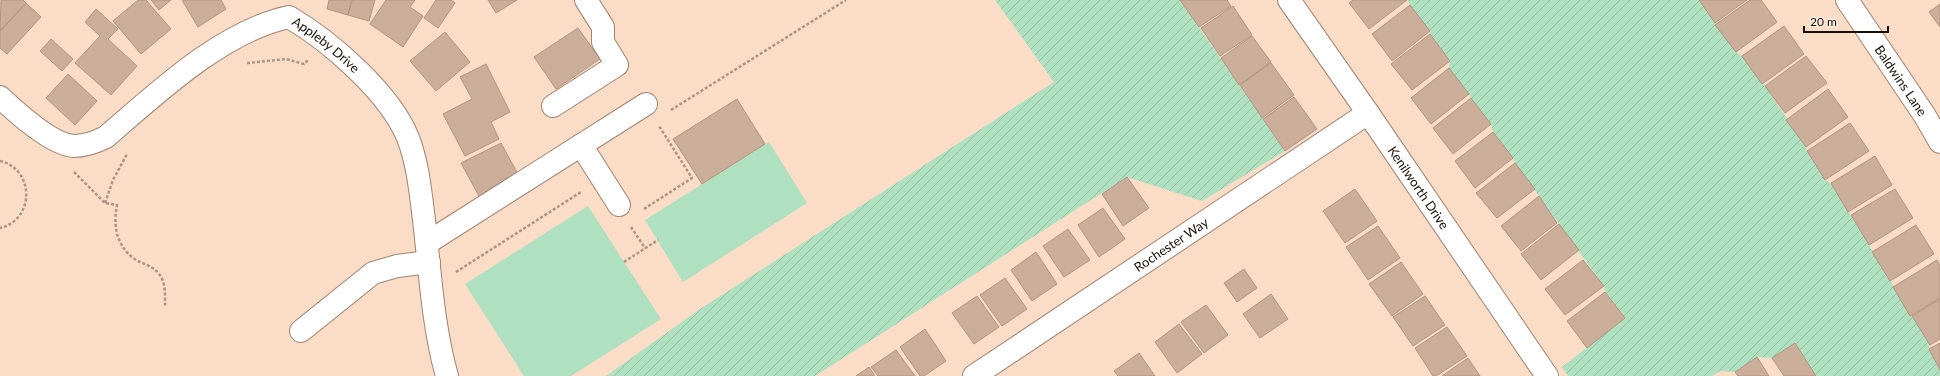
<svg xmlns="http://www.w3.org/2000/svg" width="1940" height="376" viewBox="0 0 1940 376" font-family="Lato,sans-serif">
<defs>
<pattern id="garden-furrows" width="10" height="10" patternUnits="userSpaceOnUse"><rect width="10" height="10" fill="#afe1c0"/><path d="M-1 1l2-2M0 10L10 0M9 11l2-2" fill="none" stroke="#96c0a4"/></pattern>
</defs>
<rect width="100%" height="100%" fill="#fadcc7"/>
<!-- park -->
<path fill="#afe1c0" d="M769,142L807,203L683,282L645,220Z
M588,206L661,319L571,376H524L465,284Z"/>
<!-- garden -->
<path fill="url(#garden-furrows)" d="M995,0H1180L1285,151L1202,201L1127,177L815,376H606L700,309L1054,82Z
M1408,0H1699L1736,52L1742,56L1765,86L1806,147L1807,152L1825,180L1831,183L1930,345L1929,349L1940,370V376H1816L1795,343L1772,358L1757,357L1735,372L1720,371L1712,376H1568L1562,367L1625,318L1605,292L1604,286L1515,163L1513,158L1493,132L1491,124L1449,68L1450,60L1430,34V31L1410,5Z"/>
<!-- building -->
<path fill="#caae9a" stroke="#b09581" d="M1,0H23L26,3L0,31Z
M138,0H146L171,29L141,54L113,21Z
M151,0H171L159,10Z
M182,0H221L226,9L198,27Z
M329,0H352L348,15L327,9Z
M352,0H375L369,21L348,15Z
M386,0H415L410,7L423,16L403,47L370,24Z
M436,0H451L455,3L438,28L424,18Z
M488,0H517L496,13Z
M1180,0H1227L1231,6L1199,27Z
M1353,0H1407L1369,29L1349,3Z
M1699,0H1747L1715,23Z
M1750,0H1761L1777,22L1736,52L1715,25Z
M26,3L41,17L7,54L0,48V31Z
M1940,4V27L1929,12Z
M1410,5L1430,31L1392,61L1372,34Z
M1233,6L1252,35L1220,56L1201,28Z
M96,9L118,29L108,39L137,66L111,95L75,63L100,36L85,22Z
M1784,26L1804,54L1762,84L1742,56Z
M578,28L600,59L556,89L534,57Z
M445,32L470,62L436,91L410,61Z
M1430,34L1450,61L1412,90L1391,64Z
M1252,36L1271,62L1239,85L1221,58Z
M51,39L73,59L62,71L40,51Z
M1806,56L1827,83L1785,113L1765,86Z
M1271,63L1294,95L1262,118L1240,85Z
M486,64L510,112L491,122L499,139L465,156L443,114L472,99L460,77Z
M1449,68L1469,94L1431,124L1411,98Z
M68,74L97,101L75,125L46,98Z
M1828,89L1848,117L1806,147L1786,120Z
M1294,97L1317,129L1285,151L1263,119Z
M1471,98L1491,124L1453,154L1433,128Z
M737,99L765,144L702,184L673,139Z
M1850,123L1869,151L1825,180L1807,151Z
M1493,132L1513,158L1475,188L1455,161Z
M501,143L520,178L480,198L461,163Z
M1875,156L1892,185L1848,212L1831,183Z
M1515,163L1535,189L1497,218L1476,193Z
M1127,177L1149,208L1123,226L1102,194Z
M1355,189L1377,221L1345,243L1323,211Z
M1895,189L1913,218L1869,245L1851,215Z
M1539,196L1557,223L1521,251L1501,226Z
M1103,208L1125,239L1099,257L1078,225Z
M1559,224L1579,250L1541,280L1521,254Z
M1916,225L1934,254L1890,281L1872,252Z
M1378,226L1400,258L1368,280L1346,247Z
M1068,229L1090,260L1064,277L1043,246Z
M1036,252L1057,284L1032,301L1011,270Z
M1583,260L1604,286L1565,315L1545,289Z
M1937,260L1940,265V298L1910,316L1893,287Z
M1401,262L1423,294L1392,316L1369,284Z
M1244,269L1257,288L1237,302L1224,283Z
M1005,278L1027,309L1002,326L980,295Z
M1605,292L1625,318L1587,348L1567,321Z
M1271,294L1288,319L1260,338L1243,314Z
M977,296L999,327L974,344L952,313Z
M1425,296L1445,325L1413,346L1393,317Z
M1940,299V339L1930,345L1912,316Z
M1206,305L1228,335L1204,353L1181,322Z
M1179,324L1202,354L1177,373L1155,342Z
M1447,327L1467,356L1436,376H1433L1415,348Z
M925,329L946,361L924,376H920L900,347Z
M1795,343L1816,376H1784L1772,358Z
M1940,343V370L1929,349Z
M896,350L915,376H878L871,367Z
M1139,353L1155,376H1118L1114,371Z
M1757,357L1769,376H1738L1735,372Z
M1468,358L1480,376H1442Z
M869,367L875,376H856Z"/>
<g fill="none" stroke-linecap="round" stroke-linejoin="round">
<!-- minor casing -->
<g stroke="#9f8471" stroke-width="24">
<g id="minor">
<path id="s1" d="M1289,0L1368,113L1547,376"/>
<path id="s2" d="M1847,0L1925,116L1940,142"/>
<path id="s3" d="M0,97C16,112 52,145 74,146C86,146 96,142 106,137C157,93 222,31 289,17C330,41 390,93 408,138C417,161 420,187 423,212C430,267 432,323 447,376"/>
<path d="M553,106L617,65L603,42V27L586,0"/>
<path d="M581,145L619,205"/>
<path d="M427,243L646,104"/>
<path d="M301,331L373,273L397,266L429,262"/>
<path id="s4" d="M974,376L1368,113"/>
</g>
</g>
<!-- path -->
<path stroke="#ab9584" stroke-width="2.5" stroke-dasharray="3 2" stroke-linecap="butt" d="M247,63L286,59L304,64L308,60
M671,110L846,0
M0,161C35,169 35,220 0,228
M74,172L105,203L117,205C113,226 116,244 133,258C142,264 152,265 159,274C166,282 165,296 165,306
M105,203L113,180L127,154
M644,209L692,178L659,126
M631,227L645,248
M624,262L658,240
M456,272L581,192"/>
<!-- minor -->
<use href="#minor" stroke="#fff" stroke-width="22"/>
</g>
<g text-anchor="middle" stroke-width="4" stroke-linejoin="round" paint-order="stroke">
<!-- street labels -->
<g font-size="13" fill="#170e07" stroke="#feecdf">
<text dy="5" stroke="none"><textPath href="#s3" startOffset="391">Appleby Drive</textPath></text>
<text dy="5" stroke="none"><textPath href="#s2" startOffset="97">Baldwins Lane</textPath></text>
<text dy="5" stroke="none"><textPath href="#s1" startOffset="228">Kenilworth Drive</textPath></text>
<text dy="5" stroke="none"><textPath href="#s4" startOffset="237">Rochester Way</textPath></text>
</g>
</g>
<!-- scale -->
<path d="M1804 26v6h84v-6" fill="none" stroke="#170e07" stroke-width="2"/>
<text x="1810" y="26" font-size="12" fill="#170e07" stroke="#feecdf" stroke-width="3" paint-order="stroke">20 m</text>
</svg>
